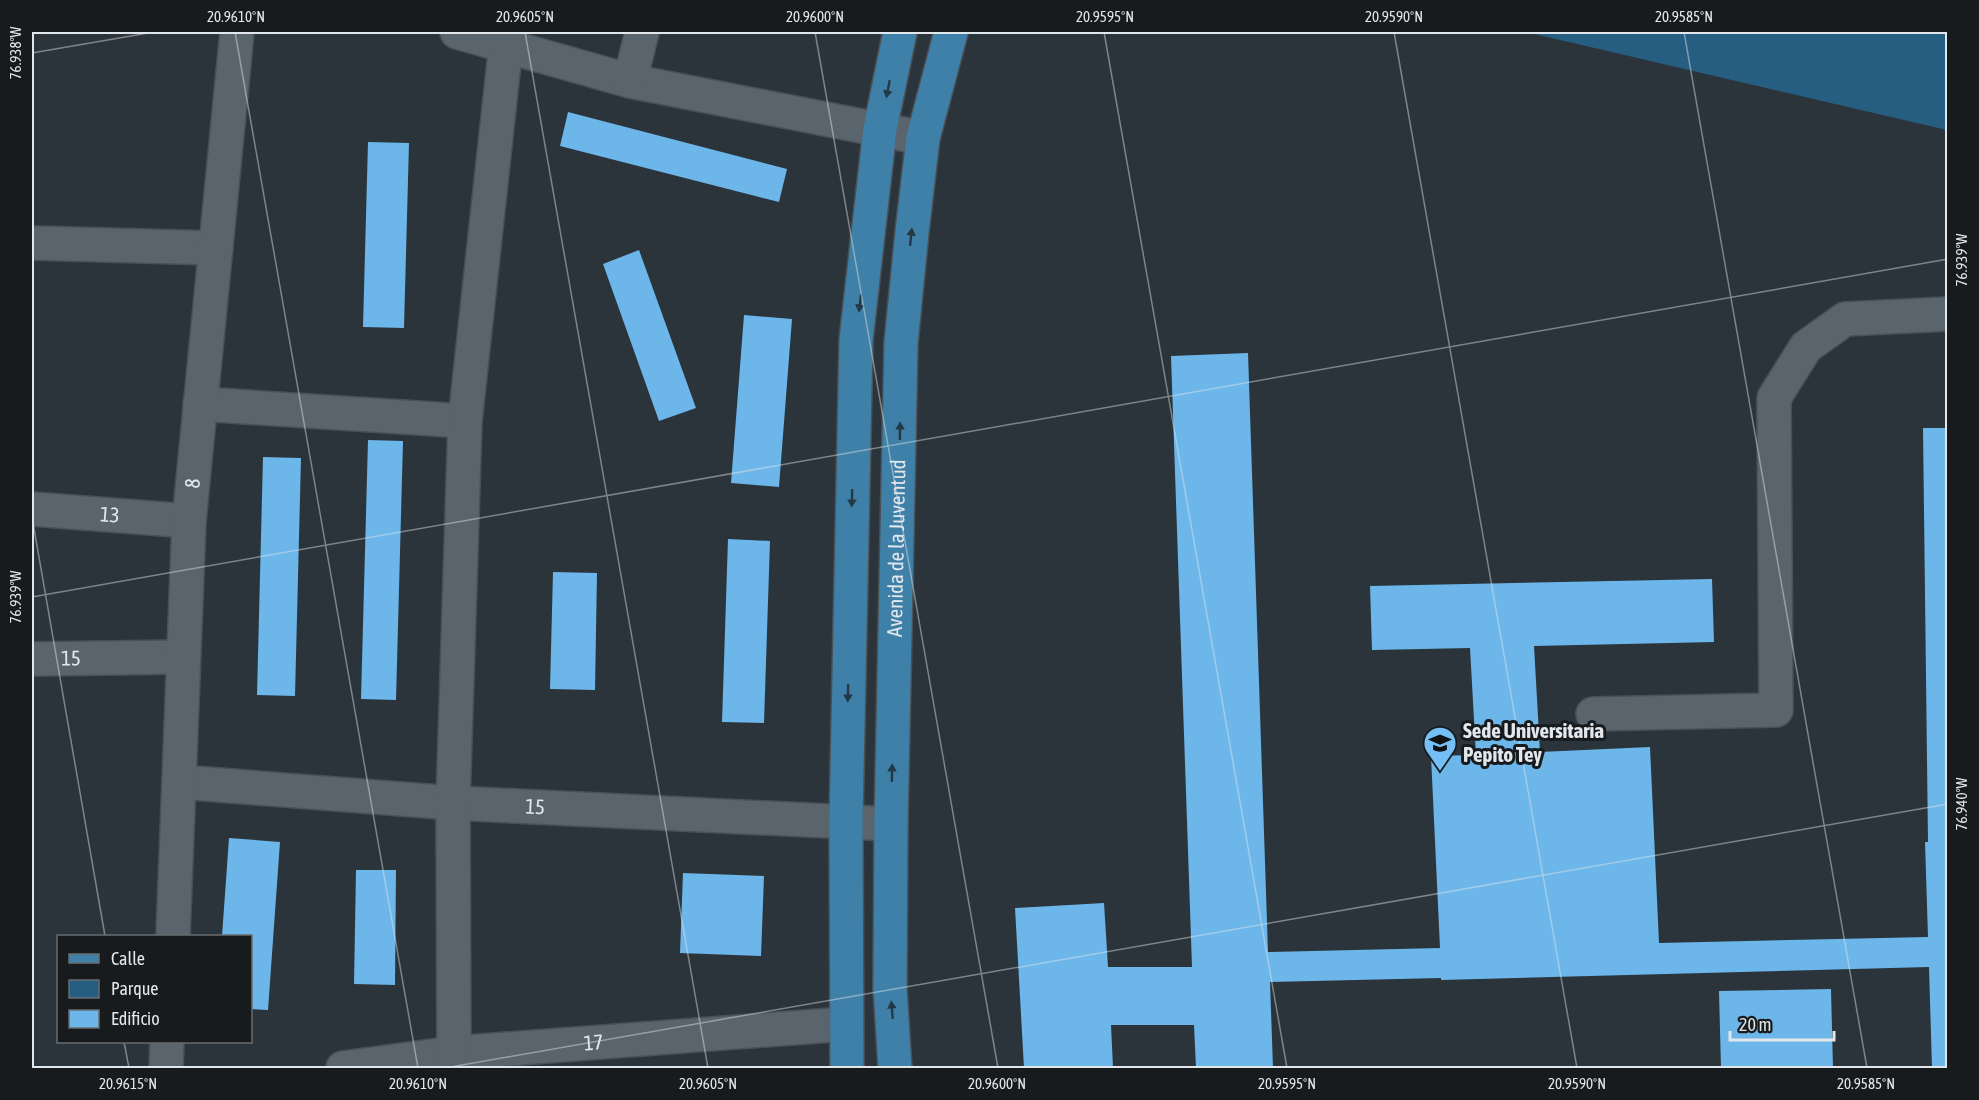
<svg xmlns="http://www.w3.org/2000/svg" width="1979" height="1100" viewBox="0 0 1979 1100" font-family="'Asap Condensed',sans-serif">
<rect width="100%" height="100%" fill="#2b343b"/>
<!-- green -->
<path fill="#265e82" d="M1526,32H1947V130Z"/>
<!-- building -->
<path fill="#6cb6ea" d="M568,112L787,169L779,202L560,146Z
M368,142L409,143L404,328L363,327Z
M639,250L696,408L659,421L603,264Z
M744,315L792,319L779,487L731,483Z
M1248,353L1268,952L1440,948L1431,756L1476,755L1470,648L1372,650L1370,586L1712,579L1714,642L1534,646L1540,752L1650,747L1659,943L1928,937L1925,842H1928L1923,428H1948V1068H1932L1929,967L1441,980V978L1270,982L1273,1068H1196L1194,1025H1111L1113,1068H1024L1015,908L1104,903L1108,967H1192L1171,356Z
M368,440L403,441L396,700L361,699Z
M263,457L301,458L295,696L257,695Z
M728,539L770,541L764,723L722,722Z
M553,572L597,573L595,690L550,689Z
M229,838L280,842L268,1010L250,1009V936H222Z
M356,870H396L395,985L354,984Z
M683,873L764,876L761,956L680,953Z
M1831,989L1833,1068H1721L1719,991Z"/>
<g fill="none" stroke-linecap="round" stroke-linejoin="round">
<!-- minor casing -->
<g stroke="#495157" stroke-width="36">
<g id="minor">
<path d="M457,32L630,81L923,138"/>
<path d="M630,81L642,32"/>
<path d="M32,243L216,248"/>
<path d="M200,404L465,421"/>
<path id="s1" d="M32,509L189,521"/>
<path id="s2" d="M32,659L182,657"/>
<path d="M1593,714L1776,710L1774,398L1806,347L1845,319L1948,314"/>
<path id="s3" d="M180,782L453,803L891,824"/>
<path id="s4" d="M173,936L189,521L237,32"/>
<path d="M166,1068L167,1042"/>
<path id="s5" d="M343,1068L454,1053L846,1024"/>
<path d="M454,1068L453,803L465,421L506,44"/>
</g>
</g>
<!-- major casing -->
<g stroke="#495157" stroke-width="36">
<g id="major">
<path d="M847,1068L846,821L856,340L880,129L900,32"/>
<path id="s6" d="M895,1068L890,988L891,824L901,343L912,232L923,138L951,32"/>
</g>
</g>
<!-- minor -->
<use href="#minor" stroke="#5a646c" stroke-width="33"/>
<!-- major -->
<use href="#major" stroke="#3e80a7" stroke-width="33"/>
</g>
<!-- one-way arrows -->
<defs><path id="oneway-solid" d="M-6-.8H1V-3.2L6.5 0L1 3.2V.8H-6Z" transform="scale(1.5)"/></defs>
<g fill="#233947">
<use href="#oneway-solid" transform="translate(888 89) rotate(101)"/>
<use href="#oneway-solid" transform="translate(911 237) rotate(-84)"/>
<use href="#oneway-solid" transform="translate(860 303) rotate(97)"/>
<use href="#oneway-solid" transform="translate(900 431) rotate(-89)"/>
<use href="#oneway-solid" transform="translate(852 498) rotate(91)"/>
<use href="#oneway-solid" transform="translate(848 693) rotate(91)"/>
<use href="#oneway-solid" transform="translate(892 773) rotate(-89)"/>
<use href="#oneway-solid" transform="translate(892 1010) rotate(-95)"/>
</g>
<!-- ticks -->
<path fill="none" stroke="#e2e7ec" stroke-width="1.5" stroke-opacity="0.45" d="M235,32L418,1068M525,32L708,1068M815,32L998,1068M1104,32L1287,1068M1394,32L1577,1068M1684,32L1867,1068M32,53L154,32M32,517L105,936M32,597L1948,259M124,1042L129,1068M445,1068L1948,804"/>
<!-- icons -->
<defs>
<g id="university-pin" transform="scale(1.725)"><path d="M0 17L-7.5 6A9.5 9.5 0 1 1 7.5 6Z" fill="#74c0f6" stroke="#171b1e"/><path d="M0-5L7-2L0 1L-7-2ZM-4 1L0 2.5L4 1V4Q0 6-4 4Z" fill="#111"/></g>
</defs>
<g fill-rule="evenodd">
<use href="#university-pin" x="1440" y="743"/>
</g>
<g text-anchor="middle" stroke-width="6" stroke-linejoin="round" paint-order="stroke">
<!-- street labels -->
<g font-size="21" fill="#e2e7ec" stroke="#171b1e">
<text dy="7" stroke="none"><textPath href="#s4" startOffset="453">8</textPath></text>
<text dy="7" stroke="none"><textPath href="#s1" startOffset="78">13</textPath></text>
<text dy="7" stroke="none"><textPath href="#s6" startOffset="520">Avenida de la Juventud</textPath></text>
<text dy="7" stroke="none"><textPath href="#s2" startOffset="39">15</textPath></text>
<text dy="7" stroke="none"><textPath href="#s3" startOffset="356">15</textPath></text>
<text dy="7" stroke="none"><textPath href="#s5" startOffset="252">17</textPath></text>
</g>
<!-- poi labels -->
<g font-size="21" font-weight="bold" fill="#e2e7ec" stroke="#171b1e" text-anchor="start">
<text x="1463" y="738">Sede Universitaria<tspan x="1463" dy="24">Pepito Tey</tspan></text>
</g>
</g>
<!-- border -->
<rect width="1979" height="1100" fill="none" stroke="#171b1e" stroke-width="66"/>
<!-- legend -->
<rect x="57" y="935" width="195" height="108" fill="#171b1e" stroke="#686d70" stroke-width="1.5"/>
<rect x="69" y="954" width="30" height="9" fill="#3e80a7" stroke="#686d70" stroke-width="1.5"/>
<text x="111" y="965" font-size="18" fill="#e2e7ec">Calle</text>
<rect x="69" y="980" width="30" height="18" fill="#265e82" stroke="#686d70" stroke-width="1.5"/>
<text x="111" y="995" font-size="18" fill="#e2e7ec">Parque</text>
<rect x="69" y="1010" width="30" height="18" fill="#6cb6ea" stroke="#686d70" stroke-width="1.5"/>
<text x="111" y="1025" font-size="18" fill="#e2e7ec">Edificio</text>
<!-- scale -->
<path d="M1730 1031v9h104v-9" fill="none" stroke="#e2e7ec" stroke-width="3"/>
<text x="1739" y="1031" font-size="18" fill="#e2e7ec" stroke="#171b1e" stroke-width="4.5" paint-order="stroke">20 m</text>
<rect x="33" y="33" width="1913" height="1034" fill="none" stroke="#e2e7ec" stroke-width="2"/>
<g font-size="15" text-anchor="middle" fill="#e2e7ec">
<text x="236" y="22">20.9610°N</text>
<text x="525" y="22">20.9605°N</text>
<text x="815" y="22">20.9600°N</text>
<text x="1105" y="22">20.9595°N</text>
<text x="1394" y="22">20.9590°N</text>
<text x="1684" y="22">20.9585°N</text>
<text transform="translate(16 53) rotate(-90)" y="5">76.938°W</text>
<text transform="translate(1962 260) rotate(-90)" y="5">76.939°W</text>
<text transform="translate(16 597) rotate(-90)" y="5">76.939°W</text>
<text transform="translate(1962 804) rotate(-90)" y="5">76.940°W</text>
<text x="128" y="1089">20.9615°N</text>
<text x="418" y="1089">20.9610°N</text>
<text x="708" y="1089">20.9605°N</text>
<text x="997" y="1089">20.9600°N</text>
<text x="1287" y="1089">20.9595°N</text>
<text x="1577" y="1089">20.9590°N</text>
<text x="1866" y="1089">20.9585°N</text>
</g>
</svg>
